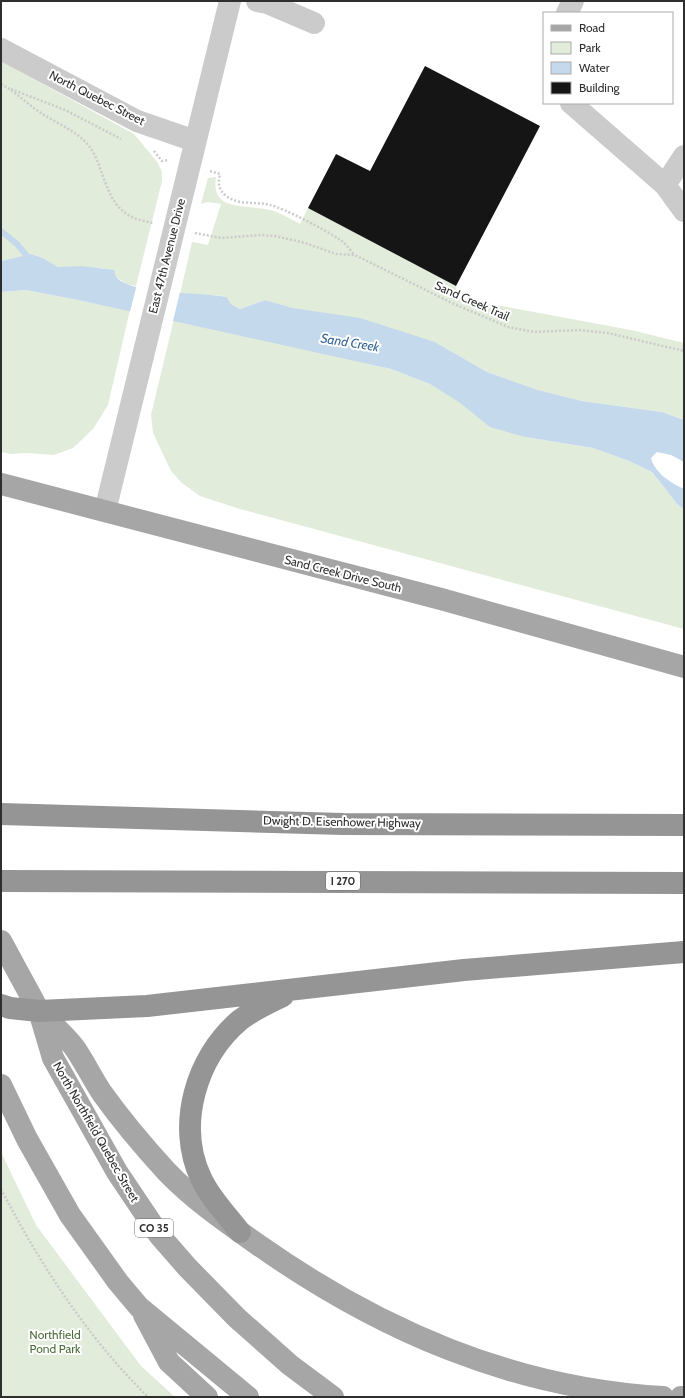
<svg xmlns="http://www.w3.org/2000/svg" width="685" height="1398" viewBox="0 0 685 1398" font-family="Cabin,sans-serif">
<rect width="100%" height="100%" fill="#fff"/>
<!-- green -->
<path fill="#e2ecda" d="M1,61L134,134L158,163L162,172V181L136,286L127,284L102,268L58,267L43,258L31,254L1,261Z
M216,177C210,211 244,205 265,209C278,211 289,218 300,224L308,208L456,286L458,298L631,330L684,343V420L662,412L582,401L538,390L487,372L435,342L293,308L265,300L240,309L231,304L227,297L215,295L180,294L192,242L208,245L221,204L207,202L201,204L208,178Z
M26,290L130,310L108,405L93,429L73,448L54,455L27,453L11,454L1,452V292Z
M174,319L391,369L430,384L525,437L593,448L629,461L652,472L678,505L684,509V629L240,509L200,496L182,483L171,471L153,433L151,415Z
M1,1152L36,1225L141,1366L175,1397H1Z"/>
<!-- water -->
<path fill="#c5d9ed" d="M31,254L43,258L58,267L82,266L114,270C115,273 115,276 117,278C135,295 202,292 227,297L231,304L240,309L265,300L293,308L360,318L435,342L487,372L538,390L582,401L662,412L684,420V462L671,455L657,452L651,458C655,473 671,483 684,489V509L678,505L652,472L629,461L593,448L525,437L490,427L459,402L430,384L391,369L83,301L26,290L1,292V261Z"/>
<!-- pier -->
<path fill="#fff" d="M137,284L180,292L173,321L130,312Z"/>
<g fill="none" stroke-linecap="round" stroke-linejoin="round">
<!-- stream -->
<path stroke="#c5d9ed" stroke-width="6" d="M1,231L17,244L31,261"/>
</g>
<!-- building -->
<path fill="#151515" d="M425,66L540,126L456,286L308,208L336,154L370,171Z"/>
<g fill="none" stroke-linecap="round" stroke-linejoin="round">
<!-- path -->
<path stroke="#cbcbcb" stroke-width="2.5" stroke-dasharray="2 2" stroke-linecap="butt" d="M1,84C16,92 27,104 41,113C56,123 77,131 89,146C105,167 104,202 130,216C136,220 146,221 153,223
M11,89L65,110L121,139
M154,151L162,161L169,160
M210,171L220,174C218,183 218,189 226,196C240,206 255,201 270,205C284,208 327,231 339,239C345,243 350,249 354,255
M195,233L221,238L261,235L275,236L305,243L336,254L355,255L454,304L508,327L534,332L578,330L608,333L684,351
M1,1189C40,1264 87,1337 148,1397"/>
<!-- minor -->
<path stroke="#cbcbcb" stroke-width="22" d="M257,1L267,3L314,23
M567,13L573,1
M1,49L137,121L195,141
M571,103L665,185
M684,156L665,185L684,211
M105,511L230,1"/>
<!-- major -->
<path stroke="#a6a6a6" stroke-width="22" d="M1,484L441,599L684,667
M1,941L39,1011L53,1058L117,1172L160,1236L187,1267L237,1318L290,1365L333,1397
M39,1011C51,1023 64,1034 74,1047C84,1061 92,1078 102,1093C122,1121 144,1147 167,1172C194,1200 226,1222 257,1244C379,1330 512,1388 663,1397
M1,1085L27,1139L70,1215L118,1282L139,1307L248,1397
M144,1315L169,1362L207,1397
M681,1397H684"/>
<!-- highway -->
<path stroke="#959595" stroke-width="22" d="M1,814L343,824L684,825
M1,881L684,883
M1,1005L10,1008L39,1011L147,1006L464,970L684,952
M240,1232C227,1215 210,1198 201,1178C176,1125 196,1057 240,1020C253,1010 268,1003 283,996"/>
</g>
<g text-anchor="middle" stroke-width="4" stroke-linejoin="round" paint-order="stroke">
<!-- shield labels -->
<g fill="#fff" stroke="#6d6d6d" stroke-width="1">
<rect x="326" y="872" width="34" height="18" rx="3"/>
<rect x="135" y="1219" width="38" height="18" rx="3"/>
</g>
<g font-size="11" font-weight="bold" fill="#2e2e2e">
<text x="343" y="885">I 270</text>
<text x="154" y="1232">CO 35</text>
</g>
<!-- street labels -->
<g font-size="12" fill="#2e2e2e" stroke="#fff">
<text transform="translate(97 98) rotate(27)" y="4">North Quebec Street</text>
<text transform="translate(167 256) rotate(-76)" y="4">East 47th Avenue Drive</text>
<text transform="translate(472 301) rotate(24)" y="4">Sand Creek Trail</text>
<text transform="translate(343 574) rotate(14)" y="4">Sand Creek Drive South</text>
<text transform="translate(342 822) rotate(1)" y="4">Dwight D. Eisenhower Highway</text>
<text transform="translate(96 1132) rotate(60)" y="4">North Northfield Quebec Street</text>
</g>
<!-- park labels -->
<g font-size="12" fill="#4b6c38" stroke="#fff">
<text x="55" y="1339">Northfield<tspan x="55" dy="14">Pond Park</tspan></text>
</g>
<!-- water labels -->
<g font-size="13" font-style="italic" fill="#376695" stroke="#fff">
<text transform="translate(350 342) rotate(9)" y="5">Sand Creek</text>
</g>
</g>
<!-- border -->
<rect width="685" height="1398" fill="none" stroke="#2e2e2e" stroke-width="4"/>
<!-- legend -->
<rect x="543" y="12" width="130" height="92" fill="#ffffff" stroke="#ababab"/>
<rect x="551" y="25" width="20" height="6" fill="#a6a6a6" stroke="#ababab"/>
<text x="579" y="32" font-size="12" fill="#2e2e2e">Road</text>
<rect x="551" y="42" width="20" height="12" fill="#e2ecda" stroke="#ababab"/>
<text x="579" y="52" font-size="12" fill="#2e2e2e">Park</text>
<rect x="551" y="62" width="20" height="12" fill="#c5d9ed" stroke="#ababab"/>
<text x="579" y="72" font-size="12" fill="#2e2e2e">Water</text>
<rect x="551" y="82" width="20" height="12" fill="#151515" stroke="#ababab"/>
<text x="579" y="92" font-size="12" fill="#2e2e2e">Building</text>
</svg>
